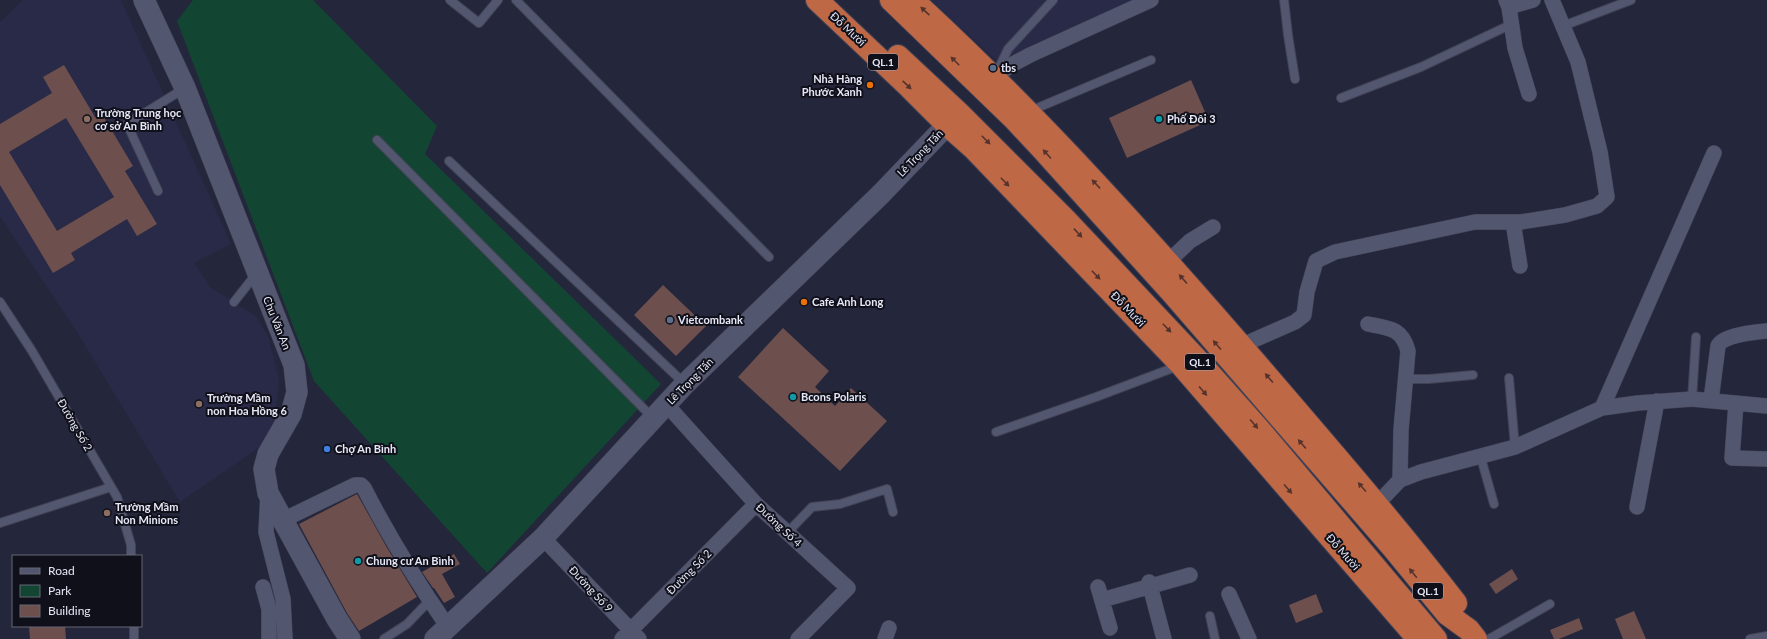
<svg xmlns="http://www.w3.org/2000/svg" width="1767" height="639" viewBox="0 0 1767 639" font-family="Lato,sans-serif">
<rect width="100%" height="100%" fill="#24263c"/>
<!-- built -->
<path fill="#292a47" d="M23,0H121L231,244L194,263L210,287L256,316L268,336L279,379L274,430L257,449L180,502L74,327L0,216V22Z
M931,0H1148L997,61Z"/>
<!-- green -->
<path fill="#134632" d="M193,0H313L437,126L425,154L661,384L487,573L314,381L177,21Z"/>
<!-- building -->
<path fill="#6d4f4d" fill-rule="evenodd" d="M64,65L95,117L102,114L133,166L125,171L157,224L137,236L127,219L71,253L75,260L53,273L0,185V124L52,93L43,77ZM66,118L114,197L57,231L9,152Z
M1191,80L1209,121L1127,158L1109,118Z
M663,285L706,326L676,356L634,315Z
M783,328L829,371L815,387L835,406L851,388L887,421L840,471L738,377Z
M357,494L386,546L417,597L359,631L347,613L299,524Z
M454,554L460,564L442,574L455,597L444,603L434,588H433L422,572Z
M1512,569L1518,579L1496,594L1489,584Z
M1316,594L1323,612L1296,623L1289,605Z
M1634,611L1646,639H1623L1615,619Z
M1579,618L1583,629L1559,639H1554L1550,630Z
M29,626H65L66,639H30Z"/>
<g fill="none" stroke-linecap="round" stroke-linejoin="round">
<!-- lane casing -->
<g stroke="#424255" stroke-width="10">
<path id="lane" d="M450,0L479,23L498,0
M516,0L769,257
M1284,0L1288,35L1295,79
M1563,26L1631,0
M997,72L1008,49L1053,0
M1341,98L1421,67L1512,24
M1030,111L1151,60
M377,140L653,418
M449,161L684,383
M158,191L127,124L185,88
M0,302L32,351L117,497L131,545V556
M234,302L256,274
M1509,378L1515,447
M1407,379H1429L1473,375
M1692,399L1696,337
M996,432L1096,397L1178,366
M1481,458L1494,504
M0,523L111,487
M787,533L812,507L840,504L887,489L893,512
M1210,616L1215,639
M134,626V639
M384,639L407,624L430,600
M1489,639L1550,604
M1750,639L1767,636"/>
</g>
<!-- street casing -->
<g stroke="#424255" stroke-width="16">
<path id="street" d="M1506,0L1509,7L1533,0
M1509,7L1515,48L1529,94
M994,77L1013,64L1030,55L1151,0
M1513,222L1520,266
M1167,261L1172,258L1190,241L1213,227
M1368,324C1389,328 1402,328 1408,351L1401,430L1400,480
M1242,347L1247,343L1295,322L1304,315L1307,292L1316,261L1335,252L1475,222H1521L1565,215L1597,206L1607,197L1600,152L1578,62L1552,0
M1711,400L1718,346C1722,335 1756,332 1767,331
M1736,403L1732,458L1767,459
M666,404L756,504L848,588L798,639
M1602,408L1714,153
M268,494L266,532L283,599L285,639
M1377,504L1400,480L1421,472L1515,447L1602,408L1638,403L1692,399L1767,406
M1637,507L1657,401
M283,520L355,485H361L364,488C389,537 417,582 448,627
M543,538L639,639
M1149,582L1164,639
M263,587L269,609V639
M1098,587L1110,628
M1229,594L1249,639
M1102,600L1190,575
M622,639L756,504
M885,639L889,628"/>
</g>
<!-- secondary casing -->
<g stroke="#424255" stroke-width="22">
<path id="secondary" d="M144,0L185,88L294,365L297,392L291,414L268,454L264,469L268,493L337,619L350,639
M435,639L543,538L685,384L881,194L947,125"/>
</g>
<!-- highway casing -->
<g stroke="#424255" stroke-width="24">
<path id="highway" d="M817,0L907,85L947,125L973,148L1181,365L1418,639
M891,0L1014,119L1042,149L1172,293L1392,547L1447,614L1469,630L1476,639
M914,1C1039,116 1153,243 1263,371C1329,448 1395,524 1456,603
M898,56L959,113L1066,220L1195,357L1259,429L1436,639"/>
</g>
<!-- lane -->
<use href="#lane" stroke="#53566f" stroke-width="8"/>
<!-- street -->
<use href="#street" stroke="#53566f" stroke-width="15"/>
<!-- secondary -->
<use href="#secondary" stroke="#53566f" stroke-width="21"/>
<!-- highway -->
<use href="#highway" stroke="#bf6846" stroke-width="22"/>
</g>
<!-- one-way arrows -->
<defs><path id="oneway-solid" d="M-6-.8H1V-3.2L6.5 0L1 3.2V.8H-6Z"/></defs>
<g fill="#55332c">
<use href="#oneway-solid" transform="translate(925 11) rotate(-137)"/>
<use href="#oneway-solid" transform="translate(955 61) rotate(-135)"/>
<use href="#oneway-solid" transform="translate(907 85) rotate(44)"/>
<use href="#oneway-solid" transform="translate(986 140) rotate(45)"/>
<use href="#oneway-solid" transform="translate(1047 154) rotate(-132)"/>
<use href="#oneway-solid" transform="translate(1005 182) rotate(46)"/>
<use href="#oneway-solid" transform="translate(1096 184) rotate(-133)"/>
<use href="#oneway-solid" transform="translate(1078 233) rotate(47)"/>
<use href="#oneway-solid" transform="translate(1096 275) rotate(46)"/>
<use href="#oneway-solid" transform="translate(1183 279) rotate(-131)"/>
<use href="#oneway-solid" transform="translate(1167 328) rotate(46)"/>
<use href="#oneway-solid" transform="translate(1217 345) rotate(-131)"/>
<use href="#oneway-solid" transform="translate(1269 378) rotate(-131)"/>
<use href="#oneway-solid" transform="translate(1203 391) rotate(49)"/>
<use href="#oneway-solid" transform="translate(1254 424) rotate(49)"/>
<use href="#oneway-solid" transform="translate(1302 444) rotate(-131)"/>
<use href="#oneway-solid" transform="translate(1362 487) rotate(-131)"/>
<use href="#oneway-solid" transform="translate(1288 489) rotate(49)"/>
<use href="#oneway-solid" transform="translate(1413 573) rotate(-129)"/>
</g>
<!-- markers -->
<g fill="#5c6f8a" stroke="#0f101a" stroke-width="1.5">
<circle cx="993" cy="68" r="4"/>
<circle cx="670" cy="320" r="4"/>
</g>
<g fill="#e8710a" stroke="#0f101a" stroke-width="1.5">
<circle cx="870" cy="85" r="4"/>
<circle cx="804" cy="302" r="4"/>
</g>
<g fill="#8d6e63" stroke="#0f101a" stroke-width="1.5">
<circle cx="87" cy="119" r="4"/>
<circle cx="199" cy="404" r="4"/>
<circle cx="107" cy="513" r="4"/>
</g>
<g fill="#0f9aa8" stroke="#0f101a" stroke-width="1.5">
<circle cx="1159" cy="119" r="4"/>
<circle cx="793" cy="397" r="4"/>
<circle cx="358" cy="561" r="4"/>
</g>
<circle fill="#3f7fe0" stroke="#0f101a" stroke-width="1.5" cx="327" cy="449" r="4"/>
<g text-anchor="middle" stroke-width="4" stroke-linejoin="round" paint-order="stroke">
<!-- shield labels -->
<g fill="#0f101a" stroke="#a6a7b5" stroke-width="1">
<rect x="868" y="54" width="30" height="16" rx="3"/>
<rect x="1185" y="354" width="30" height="16" rx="3"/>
<rect x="1413" y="583" width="30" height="16" rx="3"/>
</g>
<g font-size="10" font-weight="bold" fill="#e6e8f7">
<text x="883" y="66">QL.1</text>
<text x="1200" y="366">QL.1</text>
<text x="1428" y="595">QL.1</text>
</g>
<!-- street labels -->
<g font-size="11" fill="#e6e8f7" stroke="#0f101a">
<text transform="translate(848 29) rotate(43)" y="4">Đỗ Mười</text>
<text transform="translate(920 153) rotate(-46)" y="4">Lê Trọng Tấn</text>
<text transform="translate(1128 309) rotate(46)" y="4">Đỗ Mười</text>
<text transform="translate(277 323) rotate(68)" y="4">Chu Văn An</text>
<text transform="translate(690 381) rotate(-45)" y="4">Lê Trọng Tấn</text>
<text transform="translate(75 425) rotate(60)" y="4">Đường Số 2</text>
<text transform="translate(779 525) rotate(43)" y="4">Đường Số 4</text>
<text transform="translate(1343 552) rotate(49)" y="4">Đỗ Mười</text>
<text transform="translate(689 572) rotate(-45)" y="4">Đường Số 2</text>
<text transform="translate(591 589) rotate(47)" y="4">Đường Số 9</text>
</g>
<!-- poi labels -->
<g font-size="11" font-weight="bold" fill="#e6e8f7" stroke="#0f101a" text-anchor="start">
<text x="1001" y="72">tbs</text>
<text x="862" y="83" text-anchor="end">Nhà Hàng<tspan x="862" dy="13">Phước Xanh</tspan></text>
<text x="95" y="117">Trường Trung học<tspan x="95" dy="13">cơ sở An Bình</tspan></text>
<text x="1167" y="123">Phố Đôi 3</text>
<text x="812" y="306">Cafe Anh Long</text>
<text x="678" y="324">Vietcombank</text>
<text x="801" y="401">Bcons Polaris</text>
<text x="207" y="402">Trường Mầm<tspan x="207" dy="13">non Hoa Hồng 6</tspan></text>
<text x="335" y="453">Chợ An Bình</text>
<text x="115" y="511">Trường Mầm<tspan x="115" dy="13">Non Minions</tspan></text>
<text x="366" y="565">Chung cư An Bình</text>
</g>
</g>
<!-- legend -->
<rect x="12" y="555" width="130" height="72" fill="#0f101a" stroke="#656672"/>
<rect x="20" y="568" width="20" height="6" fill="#53566f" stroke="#656672"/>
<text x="48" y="575" font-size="12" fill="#e6e8f7">Road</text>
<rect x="20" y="585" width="20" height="12" fill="#134632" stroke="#656672"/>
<text x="48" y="595" font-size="12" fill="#e6e8f7">Park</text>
<rect x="20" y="605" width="20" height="12" fill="#6d4f4d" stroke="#656672"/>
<text x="48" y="615" font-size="12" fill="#e6e8f7">Building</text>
</svg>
